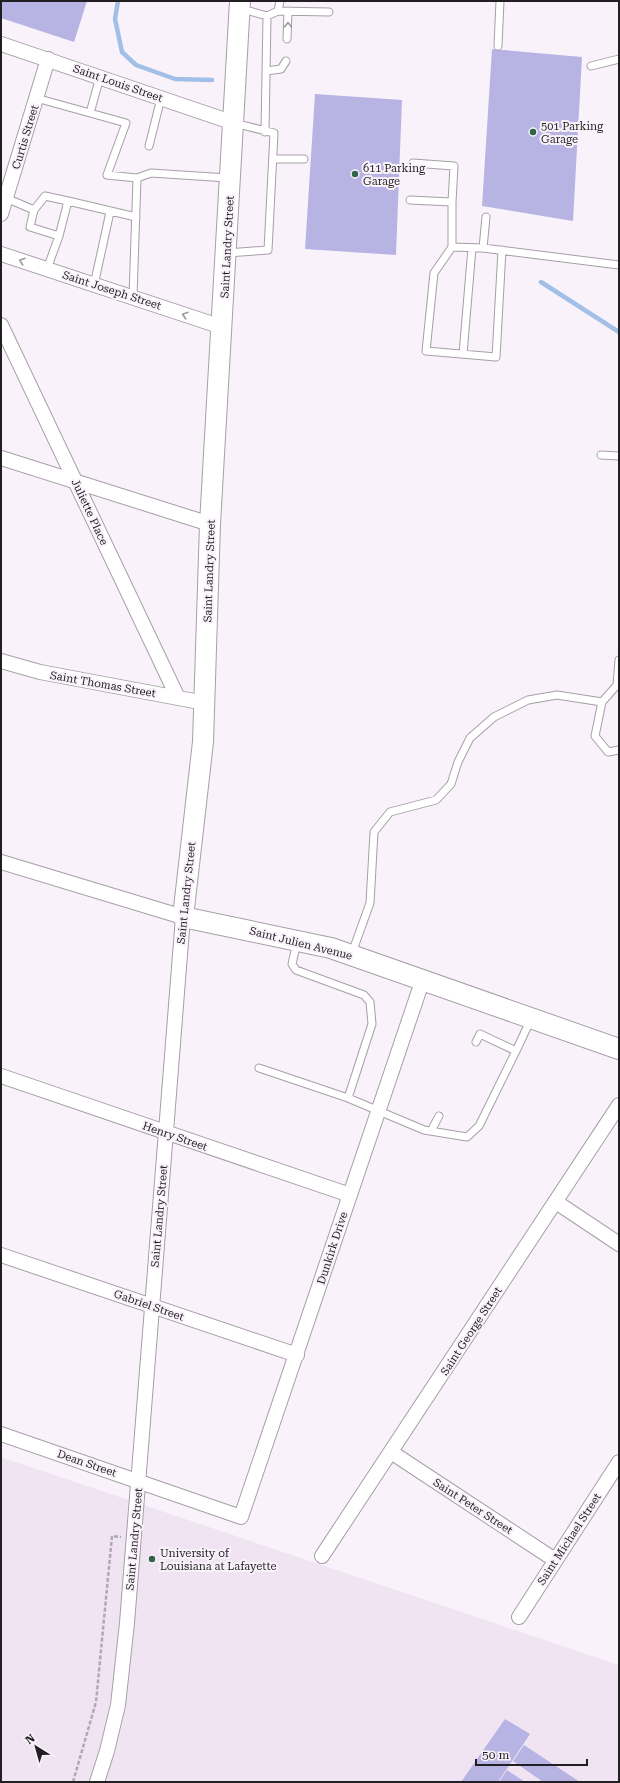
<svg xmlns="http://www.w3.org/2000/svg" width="620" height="1783" viewBox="0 0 620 1783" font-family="'Roboto Serif',serif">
<rect width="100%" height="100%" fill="#f9f2fb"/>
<!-- built -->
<path fill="#f0e4f3" d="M1,1457L619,1665V1782H1Z"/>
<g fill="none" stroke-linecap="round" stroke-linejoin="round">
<!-- stream -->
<path stroke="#a1bfe7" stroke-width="4.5" d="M118,1L115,19L122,52L136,65L175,79L212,80
M541,282L619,332"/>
</g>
<!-- building -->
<path fill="#b7b4e3" d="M1,1H87L74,42L1,18Z
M492,49L582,57L573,221L482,206Z
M315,94L402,100L396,255L305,249Z
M505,1719L530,1734L498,1782H461Z
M524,1745L580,1782H543L513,1761Z
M507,1770L525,1782H499Z"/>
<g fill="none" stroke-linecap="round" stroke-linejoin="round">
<!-- lane casing -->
<g stroke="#a69fa7" stroke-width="9">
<path id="lane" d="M242,9L267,16L265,132
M278,11L329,12
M267,16L278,11L280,1
M287,39L288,11
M498,46L500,1
M591,66L619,59
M266,71L281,69L286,61
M36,98L126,123L107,175L137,178
M90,113L100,77
M149,146L161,98
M273,159H304
M413,163L454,166L452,202
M6,198L34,210L30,227L59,236L47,269
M410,200L452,202V247
M68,201L136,217
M34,210L45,196L68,201L59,236
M486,217L483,248L619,265
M483,248L452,247L434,273L426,351L496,357L502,250
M227,253L268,250L274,133L234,123
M94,285L110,212
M133,297L137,178L151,173L228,178
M463,354L472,248
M601,455L619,456
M619,660L617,685L602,702L595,736L608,752L619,750
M297,942L292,964L296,970L364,995L370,1002L372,1024L348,1098
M352,953L370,903L374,832L390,812L436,800L451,784L458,762L470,738L494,717L528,700L557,695L602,702
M516,1051L531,1019
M259,1068L348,1098L424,1130L467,1137L479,1126L516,1051L480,1034L476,1042
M431,1131L439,1116"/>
</g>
<!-- street casing -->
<g stroke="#a69fa7" stroke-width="16">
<path id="street" d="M1,44L234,123
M1,214L48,59
M1,254L222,327
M1,325L178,698
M1,458L210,524
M1,661L40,672L205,703
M1,862L183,917L127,1623L118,1705L107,1751L97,1782
M1,1076L350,1195
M556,1202L619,1244
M1,1255L297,1355
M1,1434L241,1517L423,979
M391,1452L555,1560
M322,1556L619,1105
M519,1617L619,1462"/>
</g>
<!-- secondary casing -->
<g stroke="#a69fa7" stroke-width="22">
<path id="secondary" d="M240,1L210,524L203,742L183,917L331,948L619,1049"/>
</g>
<!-- path -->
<path stroke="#afa9b0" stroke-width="2.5" stroke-dasharray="4 2" stroke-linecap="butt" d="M73,1782L96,1702L112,1536L121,1537"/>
<!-- lane -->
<use href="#lane" stroke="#fff" stroke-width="7"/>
<!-- street -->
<use href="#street" stroke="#fff" stroke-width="14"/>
<!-- secondary -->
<use href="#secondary" stroke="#fff" stroke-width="20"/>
</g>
<!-- one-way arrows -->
<defs><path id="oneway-chevron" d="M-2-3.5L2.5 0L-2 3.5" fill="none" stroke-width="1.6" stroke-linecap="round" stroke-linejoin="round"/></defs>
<g stroke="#9b9a9c">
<use href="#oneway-chevron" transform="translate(288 25) rotate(-89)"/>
<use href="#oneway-chevron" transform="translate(22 261) rotate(-161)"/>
<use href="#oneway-chevron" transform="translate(185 315) rotate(-162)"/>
</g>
<!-- markers -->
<g fill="#2f644a" stroke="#f9f2fb" stroke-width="1.5">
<circle cx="533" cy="132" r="4"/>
<circle cx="355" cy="174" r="4"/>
<circle cx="152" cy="1559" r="4"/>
</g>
<g text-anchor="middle" stroke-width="4" stroke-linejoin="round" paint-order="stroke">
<!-- street labels -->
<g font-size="11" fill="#211f22" stroke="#f9f2fb">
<text transform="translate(118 83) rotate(19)" y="4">Saint Louis Street</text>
<text transform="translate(25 137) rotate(-73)" y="4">Curtis Street</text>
<text transform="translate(227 247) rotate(-87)" y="4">Saint Landry Street</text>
<text transform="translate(112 290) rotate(18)" y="4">Saint Joseph Street</text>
<text transform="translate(90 512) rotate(65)" y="4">Juliette Place</text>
<text transform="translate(209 571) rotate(-88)" y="4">Saint Landry Street</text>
<text transform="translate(103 684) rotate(10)" y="4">Saint Thomas Street</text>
<text transform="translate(186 893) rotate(-84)" y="4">Saint Landry Street</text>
<text transform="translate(301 943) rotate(14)" y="4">Saint Julien Avenue</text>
<text transform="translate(175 1136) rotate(19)" y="4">Henry Street</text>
<text transform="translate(159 1216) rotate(-85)" y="4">Saint Landry Street</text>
<text transform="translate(332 1248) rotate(-72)" y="4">Dunkirk Drive</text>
<text transform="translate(149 1305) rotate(19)" y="4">Gabriel Street</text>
<text transform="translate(471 1331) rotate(-57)" y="4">Saint George Street</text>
<text transform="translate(87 1463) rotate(19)" y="4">Dean Street</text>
<text transform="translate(473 1506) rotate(33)" y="4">Saint Peter Street</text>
<text transform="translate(134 1539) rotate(-85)" y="4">Saint Landry Street</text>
<text transform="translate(569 1539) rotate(-57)" y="4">Saint Michael Street</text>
</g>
<!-- poi labels -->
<g font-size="11" fill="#211f22" stroke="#f9f2fb" text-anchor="start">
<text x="541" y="130">501 Parking<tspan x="541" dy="13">Garage</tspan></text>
<text x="363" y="172">611 Parking<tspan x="363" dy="13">Garage</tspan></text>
<text x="160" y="1557">University of<tspan x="160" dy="13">Louisiana at Lafayette</tspan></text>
</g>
</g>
<!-- border -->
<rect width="620" height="1783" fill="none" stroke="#211f22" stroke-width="4"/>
<!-- north arrow -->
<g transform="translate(36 1747) rotate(323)" stroke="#f9f2fb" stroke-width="3" paint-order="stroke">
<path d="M0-3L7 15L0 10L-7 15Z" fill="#211f22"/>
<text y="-6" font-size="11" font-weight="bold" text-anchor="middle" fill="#211f22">N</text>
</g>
<!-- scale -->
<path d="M476 1759v6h111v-6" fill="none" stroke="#211f22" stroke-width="2"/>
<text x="482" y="1759" font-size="12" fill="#211f22" stroke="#f9f2fb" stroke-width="3" paint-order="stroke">50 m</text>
</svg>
